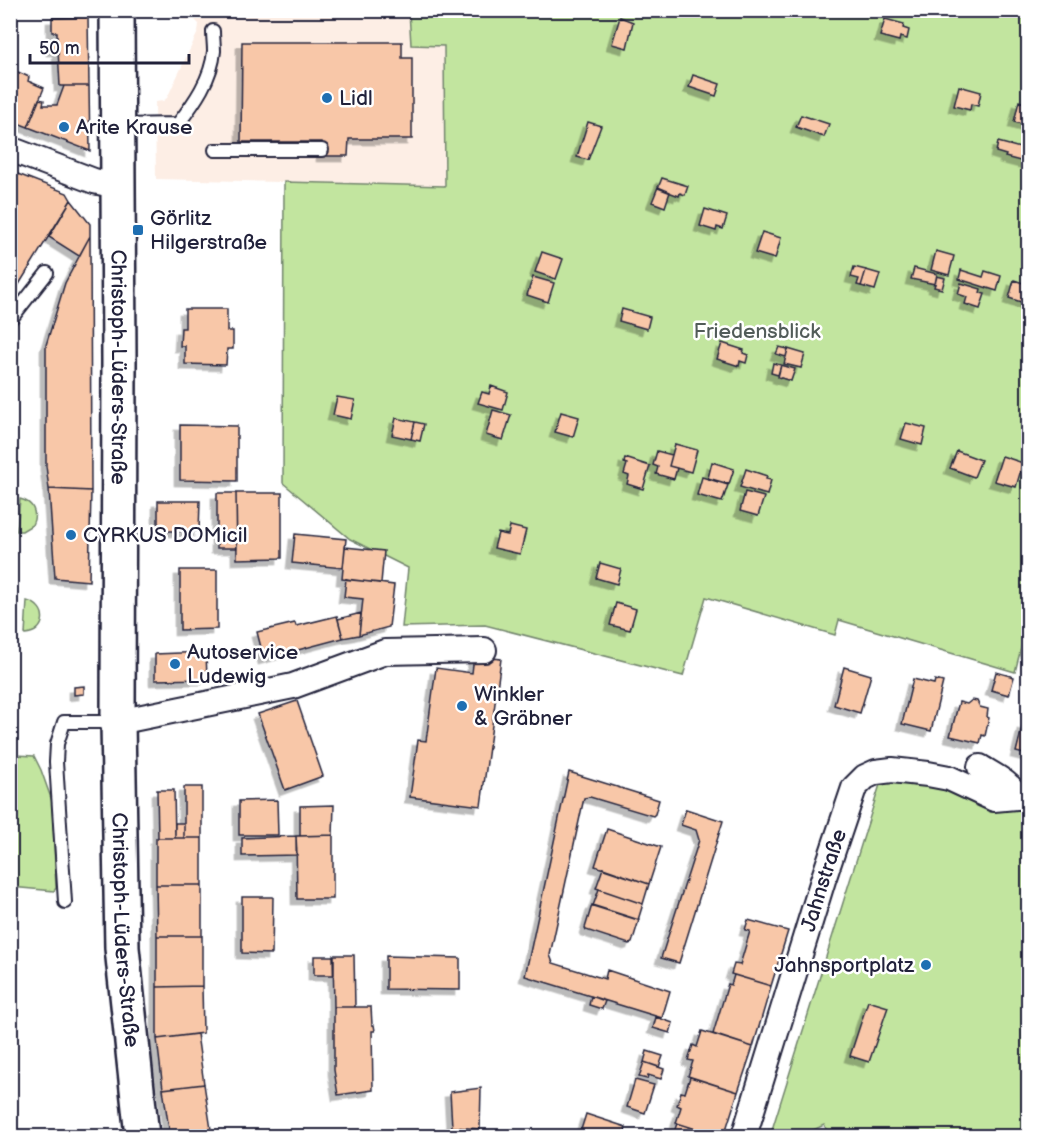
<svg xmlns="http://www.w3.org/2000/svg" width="1039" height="1147" viewBox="0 0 1039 1147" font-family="'Balsamiq Sans',sans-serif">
<defs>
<filter id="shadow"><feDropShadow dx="-5.5" dy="5.5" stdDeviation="0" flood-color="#0004"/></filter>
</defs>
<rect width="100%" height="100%" fill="#fff"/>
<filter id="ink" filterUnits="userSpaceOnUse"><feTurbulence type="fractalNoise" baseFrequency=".0167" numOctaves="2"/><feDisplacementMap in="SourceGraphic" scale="12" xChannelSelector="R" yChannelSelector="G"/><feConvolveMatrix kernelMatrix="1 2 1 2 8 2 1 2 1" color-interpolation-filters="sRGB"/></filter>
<g filter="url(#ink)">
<!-- built -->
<path fill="#fdeee5" d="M179,11H409L411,45L444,46L445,186L156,179L155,102L163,101L167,98L198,32L199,24L195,20L179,19Z"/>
<!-- green -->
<path fill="#c2e59f" stroke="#72846d" stroke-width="1.5" d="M409,11H1028V620L1015,672L839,620L835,635L706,597L683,676L485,625L402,627L408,568L350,539L283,483L284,182L445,186L444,46L411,45Z
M20,499C33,502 38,513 32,525L22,531H17Z
M27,601C49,606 47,633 25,634Z
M16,755L34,756L41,770L52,801L56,888L54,891L11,887L10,771H15Z
M882,778L1028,803V1136H830L824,1125L801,1136H770Z"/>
<!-- building -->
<path fill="#f8c7a8" stroke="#22223b" stroke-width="1.5" filter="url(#shadow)" d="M88,17L89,86H60L58,50H52V40H57V32H52V18Z
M620,17L633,22L627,48L612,44Z
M885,19L904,24L903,28L909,30L907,39L900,37L899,41L880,36Z
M242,42H402V58H412V139H349L348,156H322V142H241Z
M18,72L29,77L28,81L44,88L28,127L10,120V74L16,76Z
M693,75L720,84L716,96L689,87Z
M64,86H89L90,151L28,127L39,99L44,100L43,105H57Z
M959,86L981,92L978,106L971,104L970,110L954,106Z
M1019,101L1028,104V126L1014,122Z
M801,115L829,124L824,137L796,127Z
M588,122L601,126L588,160L577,157Z
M998,142L1028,150V163L1005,157L1006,155L996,152Z
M10,171L67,193L71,200L10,299Z
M662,178L688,186L685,195L680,193L679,196L658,188Z
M658,187L670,192L665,207L652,202Z
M71,200L90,224V236L79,256L49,237Z
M705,209L727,216L723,229L717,227L716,231L700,226Z
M762,232L781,238L775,259L755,253Z
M90,236L91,491L49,489L46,466V345L65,283Z
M936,251L954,256L949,275L931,270Z
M542,252L563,259L556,279L535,272Z
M854,267L866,270L861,286L857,285L859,279L851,277Z
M914,268L937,274L935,284L911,279Z
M866,270L880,274L875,290L861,286Z
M961,270L983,277L985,271L1001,276L997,291L959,279Z
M937,276L945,278L942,289L934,287Z
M533,277L554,283L548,302L527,295Z
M1014,280L1026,284L1021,302L1009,298Z
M961,283L981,289L980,293L985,294L980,309L965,304L967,297L958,294Z
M1026,285L1028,286V303L1021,302Z
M185,309H227V331H233V349H227L226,365L185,364V346H180L181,328H185Z
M622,309L650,317L647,329L619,321Z
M722,343L744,350L743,353L748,355L746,363L740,361L739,366L717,359Z
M779,347L788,349L786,357L776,354Z
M788,349L805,354L801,368L784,364Z
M773,363L781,365L778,375L771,373Z
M781,365L795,369L791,381L778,377Z
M491,386L508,392L503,410L478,403L482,392L489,394Z
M337,397L355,400L351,419L333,415Z
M493,410L511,415L503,440L486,435Z
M561,412L579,417L573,437L555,432Z
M396,418L415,422L411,439L392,435Z
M415,422L424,424L420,441L411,439Z
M906,423L926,428L922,445L901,439Z
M180,425L237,426V481L180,480Z
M675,444L697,450L691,472L669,466Z
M657,451L672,455L669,466L677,468L674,479L656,474L658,467L653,465Z
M957,451L981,460L974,477L950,468Z
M1002,456L1023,463L1016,487L994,481Z
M625,458L650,466L643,489L627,484L629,476L624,474L627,464L624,463Z
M712,462L734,469L729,484L708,478Z
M746,469L767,476L766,479L771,480L767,495L740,487Z
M702,477L728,485L722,502L697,495Z
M49,489L91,491L89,581L55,578Z
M745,492L764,497L758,516L740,511Z
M217,493H236L237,548H217Z
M236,493H282V558L237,559Z
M158,501H200L199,531H158Z
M510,526L526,530L520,554L494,548L498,533L508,535Z
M295,534L346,539L343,568L292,563Z
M345,547L384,551L381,583L342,579Z
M600,563L621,569L617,584L596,578Z
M180,570H217V629L180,630Z
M346,579L394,585L389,627L359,635L363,599L344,597Z
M616,603L636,609L630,630L610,625Z
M361,613L359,635L343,638L338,619Z
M337,616L343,638L264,659L257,632L295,623L296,626Z
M206,652L207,679L155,680V654Z
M474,656L501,659L481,806L410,797L418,740L426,741L436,668L472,673Z
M844,667L871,675L860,713L834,705Z
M996,672L1014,677L1009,695L991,690Z
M913,679L934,684L935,680L943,682L931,731L902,724Z
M84,686V694L74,695V687Z
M972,700L977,701L980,707L988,709L987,717L989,718L985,736L982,735L980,743L950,736L959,702L967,704Z
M297,701L323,776L285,790L258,714Z
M1023,724L1028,725V755L1016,752Z
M569,772L659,800L655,814L653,816L590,797L584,798L550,955L553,963L605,979L607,970L670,991L662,1018L525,976Z
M184,787H202V838H184Z
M157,790H174L175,838H158Z
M277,800L278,835H239V801Z
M334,805L333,835L300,836V806Z
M686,809L723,821L679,963L661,958L699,840L696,830L681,825Z
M175,823H184V838H175Z
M607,829L661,847L649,884L595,866Z
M333,835V899H297L296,836Z
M296,836L297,855L242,856V838Z
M156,838H202V885H156Z
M603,868L649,884L643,904L596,888Z
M156,885H202V936H157Z
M599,889L643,904L638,920L593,906Z
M242,897H273L272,954L242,953Z
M592,905L639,920L632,943L629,944L586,930L585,928Z
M748,920L788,931L771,986L731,974L734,964L740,965L750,931L745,930Z
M157,936H202V986L157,987Z
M333,955H354L355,1007H334Z
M314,956H334V975H314Z
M386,956L460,958V990L386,989Z
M734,975L771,986L753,1047L713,1034L728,984L731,985Z
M202,986L203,1033L157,1039V987Z
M591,996L605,1001L602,1009L589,1005Z
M868,1001L888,1007L869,1062L850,1056Z
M334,1007H371L372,1025H374L375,1031H372L373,1090L338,1095L334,1070Z
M656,1017L673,1023L670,1033L653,1028Z
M702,1031L753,1047L738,1092L688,1076L693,1061L688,1060L693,1045L697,1047Z
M197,1034L204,1084L163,1089L157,1039Z
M647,1051L663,1056L659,1067L644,1062Z
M644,1062L664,1069L661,1079L648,1075L647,1079L639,1077Z
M690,1077L738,1092L724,1136H718L676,1123L681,1107L677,1105L681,1092L685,1093Z
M635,1080L654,1085L645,1113L627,1107Z
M204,1084L212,1136H170L163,1089Z
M481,1088L480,1129L452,1127L450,1092Z
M586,1114L626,1127L623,1136H579Z
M677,1123L718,1136H673Z
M461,1128L480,1129L479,1136H460Z
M10,1133L49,1136H10Z"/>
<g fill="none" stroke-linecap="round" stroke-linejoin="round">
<!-- lane casing -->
<g stroke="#22223b" stroke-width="16">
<path id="lane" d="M118,125L178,124C194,103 212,78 214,51C214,44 213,38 213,31
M215,150H322
M10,320L47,273
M65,902L56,762L57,744L64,722H117"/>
</g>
<!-- street casing -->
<g stroke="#22223b" stroke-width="28">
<g id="street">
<path d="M10,149L94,181L117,186"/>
<path d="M118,722L293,686L385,652L484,650"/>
<path d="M980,767C992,775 1011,783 1017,797"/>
<path id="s1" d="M744,1136L823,880L854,788L865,777L876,772L892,770L928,774L949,778L994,799L1028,796"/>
</g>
</g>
<!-- secondary casing -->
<g stroke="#22223b" stroke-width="38">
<g id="secondary">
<path id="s2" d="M117,10L119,360L118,722L122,948L142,1136"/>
</g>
</g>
<!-- lane -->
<use href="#lane" stroke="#fff" stroke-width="12"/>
<!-- street -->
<use href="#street" stroke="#fff" stroke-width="24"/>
<!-- secondary -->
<use href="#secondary" stroke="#fff" stroke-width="33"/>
</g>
</g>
<!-- markers -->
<g fill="#1f6fb2" stroke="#fff" stroke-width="2">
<circle cx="327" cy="98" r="6"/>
<circle cx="64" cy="127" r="6"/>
<rect x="132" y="224" width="12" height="12" rx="3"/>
<circle cx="71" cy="535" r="6"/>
<circle cx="175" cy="664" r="6"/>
<circle cx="462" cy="706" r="6"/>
<circle cx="926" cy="965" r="6"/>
</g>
<g text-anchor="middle" stroke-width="5" stroke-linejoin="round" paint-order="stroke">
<!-- poi labels -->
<g font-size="21" fill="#22223b" stroke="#fff" text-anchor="start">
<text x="339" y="105">Lidl</text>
<text x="76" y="134">Arite Krause</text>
<text x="150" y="225">Görlitz<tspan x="150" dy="24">Hilgerstraße</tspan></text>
<text x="83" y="542">CYRKUS DOMicil</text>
<text x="187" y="659">Autoservice<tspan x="187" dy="24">Ludewig</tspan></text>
<text x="474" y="701">Winkler<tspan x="474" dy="24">&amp; Gräbner</tspan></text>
<text x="914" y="972" text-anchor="end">Jahnsportplatz</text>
</g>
<!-- park labels -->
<g font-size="21" fill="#525c59" stroke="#fff">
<text x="757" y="338">Friedensblick</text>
</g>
<!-- street labels -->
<g font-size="21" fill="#22223b" stroke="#fff">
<text dy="7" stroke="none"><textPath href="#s2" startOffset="357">Christoph-Lüders-Straße</textPath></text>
<text dy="7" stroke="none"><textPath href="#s1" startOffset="268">Jahnstraße</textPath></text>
<text dy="7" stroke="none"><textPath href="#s2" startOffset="920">Christoph-Lüders-Straße</textPath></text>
</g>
</g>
<!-- margin -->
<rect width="1039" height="1147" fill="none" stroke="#fff" stroke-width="36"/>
<rect x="18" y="18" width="1003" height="1111" fill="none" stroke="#22223b" stroke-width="2" filter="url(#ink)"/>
<!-- scale -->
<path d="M30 54v9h159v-9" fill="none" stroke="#22223b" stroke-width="3"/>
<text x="39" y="54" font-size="18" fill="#22223b" stroke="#ffffff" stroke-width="4.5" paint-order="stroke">50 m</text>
</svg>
